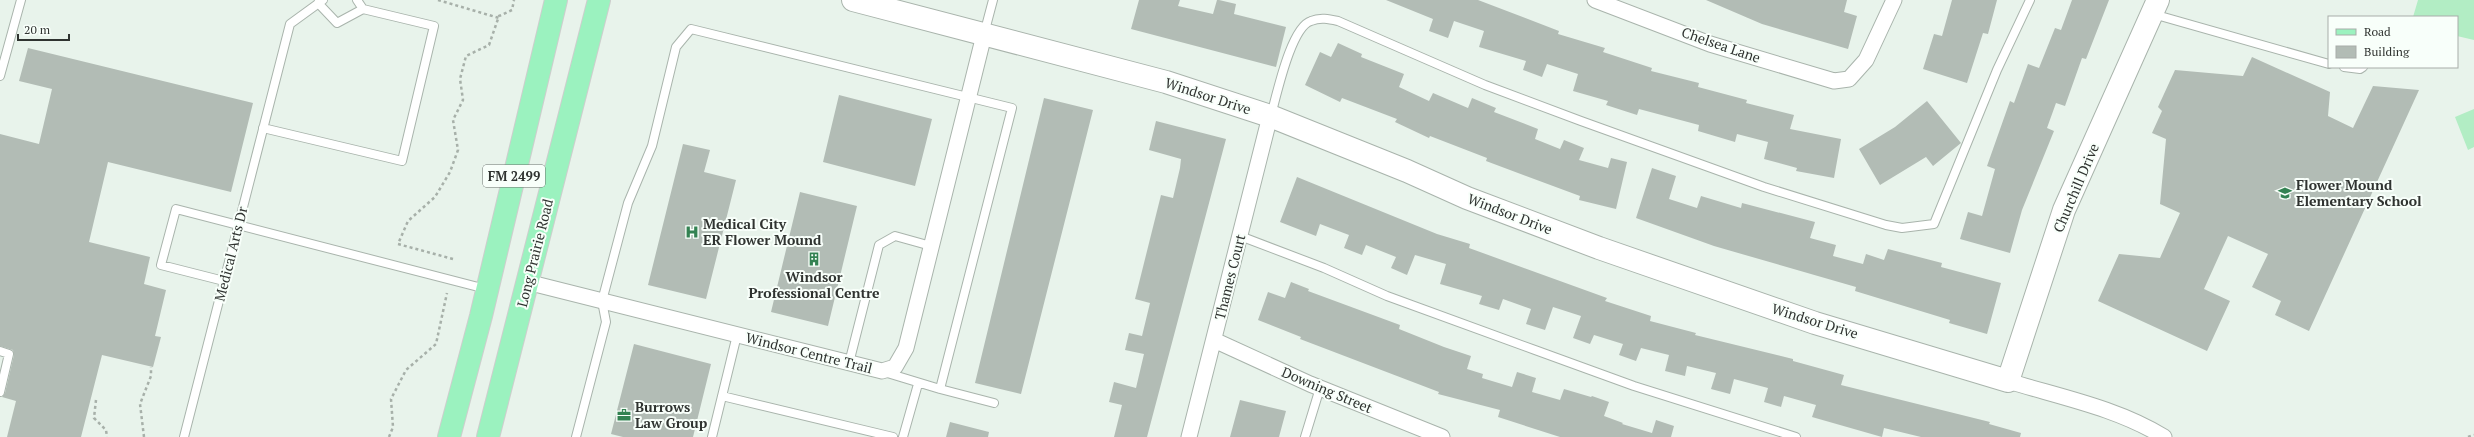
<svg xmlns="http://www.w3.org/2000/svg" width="2474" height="437" viewBox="0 0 2474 437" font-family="'PT Serif',serif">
<rect width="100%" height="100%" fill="#e8f3eb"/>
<!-- green -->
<path fill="#b2edc4" d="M2418,0H2474V40L2457,36V17H2413Z
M2474,109V147L2468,150L2455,117Z"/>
<!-- building -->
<path fill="#b2bcb5" d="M1139,0H1180L1178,6L1213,14L1217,0H1219L1236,4L1234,14L1286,27L1276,67L1131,29Z
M1386,0H1478L1559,31L1558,34L1605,48L1603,52L1652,68L1651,71L1699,83L1698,87L1747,100L1746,103L1794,115L1790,129L1841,139L1834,178L1796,171L1797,168L1764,159L1768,142L1737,134L1735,142L1698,131L1699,125L1639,109L1637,115L1606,105L1608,101L1573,91L1578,74L1547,64L1542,77L1523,70L1526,61L1479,47L1484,31L1454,21L1448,38L1429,31L1433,19Z
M1706,0H1847L1844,12L1857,16L1848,49L1762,24Z
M1952,0H1997L1988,34L1983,33L1967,83L1923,69L1934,34L1942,36Z
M2072,0H2109L2086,59L2082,58L2065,106L2056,103L2047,128L2054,131L2022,210L2010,253L1960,239L1968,212L1982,216L1995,169L1987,166L2010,101L2014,103L2028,64L2039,68L2055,28L2061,30Z
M1338,43L1362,54L1361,57L1404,74L1399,87L1429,101L1433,93L1468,108L1472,98L1496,108L1494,112L1538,129L1535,139L1560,149L1564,140L1584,148L1579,160L1608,168L1611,158L1627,162L1616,209L1579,200L1580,196L1486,161L1487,158L1430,136L1429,138L1395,122L1397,119L1342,98L1340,102L1305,85L1320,52L1331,57Z
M28,48L253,103L231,192L108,162L89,242L150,257L144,284L166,290L155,336L161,337L153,367L102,355L81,437H7L16,401L2,397L5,393L14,355L13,350L0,346V134L39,144L52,89L19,81Z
M2252,57L2330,92L2328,116L2353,128L2373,86L2419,90L2309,331L2275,315L2281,301L2252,287L2268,254L2228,236L2204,289L2230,301L2207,351L2098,301L2119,254L2160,258L2180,213L2160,204L2166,139L2152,133L2162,111L2158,107L2175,70L2243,76Z
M839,95L932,119L915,186L823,162Z
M1044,98L1093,110L1021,394L975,383Z
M1927,101L1961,143L1933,166L1926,157L1880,185L1859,149L1895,127Z
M1156,121L1226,139L1147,437H1114L1122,405L1109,402L1114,382L1136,388L1144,354L1125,350L1129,333L1142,336L1150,303L1135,299L1161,195L1173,198L1180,168L1181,159L1149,150Z
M683,144L710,150L704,172L736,180L706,299L648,285Z
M1652,168L1676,176L1669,199L1697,208L1701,196L1741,208L1742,203L1815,222L1810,238L1836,245L1833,256L1863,264L1866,254L1884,260L1888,249L1942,263L1941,267L2001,283L1987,334L1949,323L1950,320L1855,291L1856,287L1714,246L1636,218Z
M1297,177L1437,234L1470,244L1469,248L1607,298L1605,301L1651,316L1650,321L1696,333L1695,335L1793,359V361L1844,375L1841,385L1990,422L1989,424L2021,433L2020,437H1921L1884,428L1882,437L1812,417L1816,405L1784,396L1781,407L1764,402L1768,388L1734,379L1730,394L1711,389L1716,373L1687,366L1685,376L1665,371L1669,355L1641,348L1636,361L1619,355L1623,344L1594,335L1590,344L1573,338L1581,316L1553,307L1545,330L1526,324L1531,309L1503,299L1499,310L1479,304L1482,296L1440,284L1446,264L1415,255L1407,275L1391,268L1396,257L1366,245L1362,255L1344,248L1349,235L1320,224L1316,236L1280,222Z
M800,192L857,206L828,326L771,312Z
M1291,282L1309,289L1308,291L1400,325L1399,329L1444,347L1471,356L1467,369L1483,374L1482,378L1512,387L1517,372L1536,378L1532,392L1560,400L1564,389L1591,397L1592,396L1609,402L1604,416L1623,423L1622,424L1652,433L1656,420L1674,426L1671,437H1560L1498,417L1500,410L1438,394L1439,392L1300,339L1301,337L1258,320L1268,292L1285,298Z
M634,344L711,364L693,437H623L611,434Z
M1240,400L1286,411L1279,437H1230Z
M950,422L989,432L988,437H946Z"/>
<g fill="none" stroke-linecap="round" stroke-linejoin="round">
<!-- lane casing -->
<g stroke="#a9b4ac" stroke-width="10">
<path id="lane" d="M357,0L363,9
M2153,14L2329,64
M984,34L993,0
M2344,67L2360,69L2363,67
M0,76L21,0
M1271,115C1277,94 1291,27 1311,21C1320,17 1329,19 1338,21L1485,85L1581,121L1764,187L1886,225L1902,228L1934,224L1997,70L2030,0
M263,128L402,161L434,26L363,9L337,23L318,3
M1240,236L1324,268L1387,296L1535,350L1634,386L1796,437
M224,281L161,265L176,209L486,289
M0,351L9,354L0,392
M849,363L879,245L895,236L931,246
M940,389L994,403
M722,396L893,437
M184,437L290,24L323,0
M576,437L606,322L602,301L628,203L652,146L676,47L691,29L1012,108L940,389L884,372
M712,437L737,335
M903,437L918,384
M1305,437L1320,388"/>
</g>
<!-- street casing -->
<g stroke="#a9b4ac" stroke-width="17">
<path id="street" d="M1595,0L1710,44L1834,81L1849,79L1866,60L1894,0
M527,282L882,371L895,367L906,348L984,35
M1214,340L1310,384L1442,437
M2008,381C2060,397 2117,408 2164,437
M1189,437L1270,116"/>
</g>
<!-- secondary casing -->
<g stroke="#a9b4ac" stroke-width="24">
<path id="secondary" d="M853,0L1166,82L1270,116L1407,171L1467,198L1599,248L1815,323L2008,381L2064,210L2158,0"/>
</g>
<!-- primary casing -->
<g stroke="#cdcecd" stroke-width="24">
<path id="primary" d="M449,437L481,316L556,0
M488,437L599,0"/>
</g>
<!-- path -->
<path stroke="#a7b0a9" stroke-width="2.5" stroke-dasharray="3 3" stroke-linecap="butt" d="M438,0L499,18
M453,259L398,244L408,221L435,197L450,172L458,150L453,120L463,100L460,79L466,56L489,45L499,16L512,10L514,0
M96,400L94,418L106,430L107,437
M144,437L140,404L151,376V367
M389,437L393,427L391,399L406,370L436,344L447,293
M2468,437L2474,435"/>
<!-- lane -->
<use href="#lane" stroke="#fff" stroke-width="8"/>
<!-- street -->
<use href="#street" stroke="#fff" stroke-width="15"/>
<!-- secondary -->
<use href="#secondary" stroke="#fff" stroke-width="22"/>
<!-- primary -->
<use href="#primary" stroke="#9bf2bf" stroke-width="22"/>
</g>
<!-- icons -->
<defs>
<g id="school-bare" transform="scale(1.08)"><path d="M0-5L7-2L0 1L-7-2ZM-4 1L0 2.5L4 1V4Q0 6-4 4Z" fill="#338252" stroke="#f8fffa" stroke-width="2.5" paint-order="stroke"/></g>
<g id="hospital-bare" transform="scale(1.08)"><path d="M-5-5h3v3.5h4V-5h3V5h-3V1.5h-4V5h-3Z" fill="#338252" stroke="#f8fffa" stroke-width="2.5" paint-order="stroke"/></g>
<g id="building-bare" transform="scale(1.08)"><path d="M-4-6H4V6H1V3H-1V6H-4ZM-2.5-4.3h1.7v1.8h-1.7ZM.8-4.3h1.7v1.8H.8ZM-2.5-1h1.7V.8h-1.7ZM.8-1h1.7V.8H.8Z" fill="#338252" stroke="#f8fffa" stroke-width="2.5" paint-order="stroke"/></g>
<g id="office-bare" transform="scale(1.08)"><path d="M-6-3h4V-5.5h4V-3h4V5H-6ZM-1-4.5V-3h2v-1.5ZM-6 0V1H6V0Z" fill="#338252" stroke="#f8fffa" stroke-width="2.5" paint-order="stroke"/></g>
</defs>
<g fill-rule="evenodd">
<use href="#school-bare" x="2285" y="193"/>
<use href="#hospital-bare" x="692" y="232"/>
<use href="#building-bare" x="814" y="259"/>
<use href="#office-bare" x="624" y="415"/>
</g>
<g text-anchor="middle" stroke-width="4" stroke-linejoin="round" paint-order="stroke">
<!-- shield labels -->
<rect fill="#f8fffa" stroke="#6b706d" stroke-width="1" x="483" y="165" width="62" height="22" rx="3"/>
<g font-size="13" font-weight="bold" fill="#2f3330">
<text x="514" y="181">FM 2499</text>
</g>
<!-- street labels -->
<g font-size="14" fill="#2f3330" stroke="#f8fffa">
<text transform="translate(1721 45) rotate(19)" y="5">Chelsea Lane</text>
<text transform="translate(1208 96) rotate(18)" y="5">Windsor Drive</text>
<text transform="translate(2076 188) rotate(-67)" y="5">Churchill Drive</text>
<text transform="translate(1510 214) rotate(21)" y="5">Windsor Drive</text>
<text transform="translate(535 253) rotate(-76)" y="5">Long Prairie Road</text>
<text transform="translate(231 254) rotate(-76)" y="5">Medical Arts Dr</text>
<text transform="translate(1230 277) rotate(-76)" y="5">Thames Court</text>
<text transform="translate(1815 321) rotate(17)" y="5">Windsor Drive</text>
<text transform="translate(809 353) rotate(14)" y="5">Windsor Centre Trail</text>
<text transform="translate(1327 390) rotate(23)" y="5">Downing Street</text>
</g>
<!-- poi labels -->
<g font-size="14" font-weight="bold" fill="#2f3330" stroke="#f8fffa" text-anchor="start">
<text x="2296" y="190">Flower Mound<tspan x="2296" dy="16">Elementary School</tspan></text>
<text x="703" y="229">Medical City<tspan x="703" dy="16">ER Flower Mound</tspan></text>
<text x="814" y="282" text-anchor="middle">Windsor<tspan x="814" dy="16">Professional Centre</tspan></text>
<text x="635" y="412">Burrows<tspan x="635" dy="16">Law Group</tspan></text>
</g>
</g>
<!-- legend -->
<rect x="2328" y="16" width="130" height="52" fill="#f8fffa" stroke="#a8ada9"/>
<rect x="2336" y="29" width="20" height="6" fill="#9bf2bf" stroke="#a8ada9"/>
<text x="2364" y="36" font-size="12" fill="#2f3330">Road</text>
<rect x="2336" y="46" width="20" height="12" fill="#b2bcb5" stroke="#a8ada9"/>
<text x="2364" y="56" font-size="12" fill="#2f3330">Building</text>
<!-- scale -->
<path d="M18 34v6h51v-6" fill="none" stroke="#2f3330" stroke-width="2"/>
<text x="24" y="34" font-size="12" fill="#2f3330" stroke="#f8fffa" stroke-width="3" paint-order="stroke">20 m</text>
</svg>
